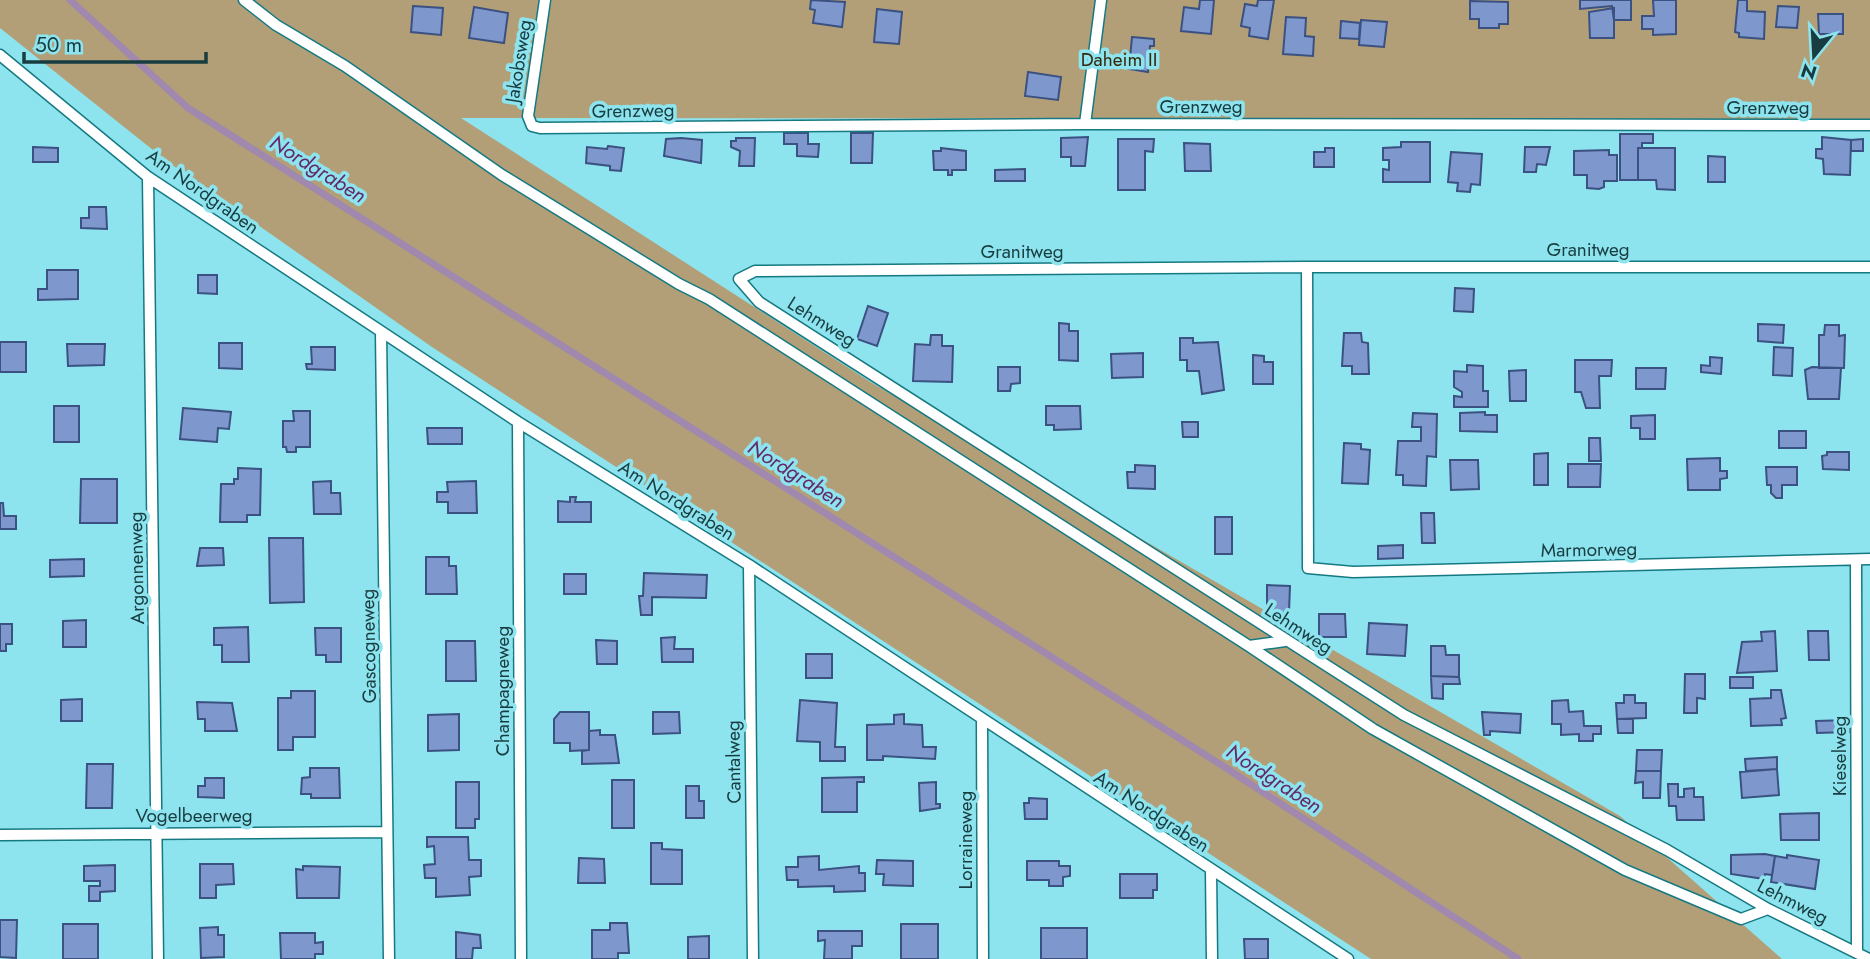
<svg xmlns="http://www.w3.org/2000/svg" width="1870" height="959" viewBox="0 0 1870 959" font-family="Jost,sans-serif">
<rect width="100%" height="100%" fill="#8ee4ee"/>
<!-- green -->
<path fill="#b29f78" d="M0,0H1870V119L461,118L872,383L1620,816L1782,959H1371L432,347L168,162L0,28Z"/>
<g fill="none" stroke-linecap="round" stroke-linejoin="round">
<!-- stream -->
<path stroke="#a088ae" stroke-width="7" d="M70,0L188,108L1226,768L1518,959"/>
</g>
<!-- building -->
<path fill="#7e97cc" stroke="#3b5181" stroke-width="2" d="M811,0L845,2L842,27L813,23L815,10L810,9Z
M1200,0H1214L1211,34L1181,31L1184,7L1199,9Z
M1258,0H1274L1268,39L1249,36L1250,28L1241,26L1245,4L1257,6Z
M1580,0H1631V20H1614L1612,6L1580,9Z
M1653,0H1676V34L1653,35V29H1642V16H1654Z
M1738,0H1747V11L1765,12L1764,39L1739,37V33L1735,32Z
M1470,1L1508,2V24H1499V28H1479V19H1470Z
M413,6L443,8L441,35L411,32Z
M1778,6L1799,7L1797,28L1776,27Z
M474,7L508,13L504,43L469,38Z
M1614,8V38H1590L1589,12Z
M877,9L902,12L899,44L874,42Z
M1818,14H1843V34H1819Z
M1286,17L1306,18L1305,36L1314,37L1313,56L1283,54Z
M1361,20L1387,22L1384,47L1359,45Z
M1341,21L1360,23L1359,39L1340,38Z
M1132,37L1154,39V46H1150L1148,72L1129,69Z
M1028,72L1061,77L1058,100L1025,96Z
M784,133H808V144H819L818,157L797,156V144H784Z
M851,133H873L872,163H851Z
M1620,134H1653V143H1642V148H1638V180H1620Z
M1088,137L1085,166H1071V157H1061V138Z
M1822,137L1851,140L1850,175L1824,174L1823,159L1816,158V149H1822Z
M681,138L702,140L701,163L664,156L666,139Z
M736,138H755L754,166H739L740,151L731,147V141H736Z
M1118,139H1154L1153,152L1145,151V190H1118Z
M1863,139V151H1851V140Z
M1401,142H1430V182H1383V169L1389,170V160H1383V148L1401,147Z
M1184,143L1210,144L1211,171H1185Z
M608,146L624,148L621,171L610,170V166L586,163L587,147L607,149Z
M33,147L58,148V162H33Z
M1525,147H1550L1546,165L1537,164L1536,172H1524Z
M941,148L966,151V170H952V175H948V170H934L933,151H941Z
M1325,148H1334V167H1314V152H1325Z
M1638,148H1675V190L1657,189L1656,180H1638Z
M1609,150V155H1617V181H1604V187L1599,189L1587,188V175H1574V151Z
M1451,152L1482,154L1480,185L1471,184L1470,192L1457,191L1458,183L1448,182Z
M1708,156L1725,157V182H1708Z
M1025,169V181H995V170Z
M89,207H106L107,229L81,228V218H89Z
M47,270H78V299L38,300V289H47Z
M198,275H217V294L198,293Z
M1455,288L1474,289L1473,312L1454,311Z
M868,306L888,313L877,346L857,339Z
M1059,323L1069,324V331H1078V361L1059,360Z
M1758,324L1784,325L1783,343L1758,341Z
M1825,325H1839V336L1845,335L1844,368H1819V335H1824Z
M1344,333H1361L1362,342L1368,343L1369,374H1352V366H1342Z
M931,335H942V346H953L952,382L913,381L915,344L930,345Z
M1180,338H1193V343L1218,342L1224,390L1202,394L1199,371H1187V360H1180Z
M0,342H26V372H0Z
M219,343H242V369L219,368Z
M67,344H105L104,365L68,366Z
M311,347H335V370L307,369L306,364H312Z
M1774,347L1793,348L1792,376L1773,375Z
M1143,353V377L1112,378L1111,354Z
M1253,355L1264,356V362H1273V384H1253Z
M1710,357L1722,358L1721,374L1701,372V365L1710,366Z
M1575,360H1612L1611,376H1599L1600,408H1586L1581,392H1575Z
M1467,365L1483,366V391H1488V407H1454V396L1462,397V392L1454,387V371L1467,372Z
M998,367H1020V383L1011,384L1010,391H998Z
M1812,367L1841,368L1839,399H1808L1805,370Z
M1636,368H1666L1665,389H1636Z
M1526,370V401H1510L1509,371Z
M54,406H79V442H54Z
M1046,406H1080L1081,429L1054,430V425H1046Z
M183,408L231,412L229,429L218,428L217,442L180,439Z
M293,411H310V447H296V452H287L286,447H283V421H294Z
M1485,412V415H1497V432L1460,431V413Z
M1413,413L1437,414L1436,457L1427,456L1426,486L1403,485V475H1396L1398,441H1421V427H1412Z
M1655,415V439H1640V428H1631V416Z
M1182,422H1198V437H1183Z
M427,428H462V444H428Z
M1779,431H1806V448H1779Z
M1589,438H1600L1601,461H1589Z
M1344,443L1361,444V449L1370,450L1368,484L1342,483Z
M1827,452H1849V470L1823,469L1822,456L1827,455Z
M1548,453V485H1534V454Z
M1720,458V471H1727V478L1720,479V490H1688L1687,459Z
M1450,460H1478L1479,489L1451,490Z
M1568,464H1601L1600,487H1568Z
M1135,465L1155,466V489L1128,488L1127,472H1135Z
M1766,467H1797V485H1782V498H1776L1771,493V485H1767Z
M238,468L261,469L260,515H247V522H220L221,484H234V479H238Z
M81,479H117V523H80Z
M331,481V493H340L341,514H314L313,482Z
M476,481L477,513H448V502H437V492H448L447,482Z
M570,497H576L575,502H591V522H558V501L570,502Z
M0,503H3L4,516H16V529H0Z
M1421,513H1434L1435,543H1422Z
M1215,517H1232V554H1215Z
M269,538H303L304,602L270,603Z
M1403,545V558L1378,559V546Z
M200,548H223L224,565L197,566Z
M426,557H449V566H456L457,594H426Z
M84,559V576L50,577V560Z
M644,573L707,575L706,598L652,597V615H641L639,596H643Z
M564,574H586V594H564Z
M1267,585L1290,586L1289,612H1267Z
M1319,614H1345L1346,637H1319Z
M86,620V647H63V621Z
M1369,623L1407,625L1405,656L1367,654Z
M0,624H12V644H6V651H0Z
M248,627L249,662H222V645H214V628Z
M315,628H341V662H326V655H316Z
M1775,631L1777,671L1737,673L1742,642L1762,641L1761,632Z
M1808,631H1828L1829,660H1809Z
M675,637L674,649H693V662H662L661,638Z
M596,640L617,641V664H597Z
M446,641H475L476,681H446Z
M1431,646H1445L1446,655H1459V677L1431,676Z
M806,654H832V678H806Z
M1685,674H1705V699L1697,698V713H1684Z
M1431,676L1459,677L1460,684H1443V699L1432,698Z
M1730,677H1753V688H1730Z
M1771,690H1781L1786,718L1781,719L1782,725L1751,726L1750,699L1771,698Z
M291,691H315V737H293V750H278V698H291Z
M1624,695H1635V703H1646V718L1617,719L1616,703H1624Z
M82,699V721H61V700Z
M800,700L837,703L835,747H845V761H820V742L797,741Z
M1568,700L1569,712L1583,711L1584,726H1601V734H1593V741H1579V734L1561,735V724H1552V701Z
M197,702L232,703L237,731H205V719H198Z
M560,712H589V750L570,751V743H554V719Z
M653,712H679L680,733L653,734Z
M1482,712L1521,714L1520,733L1490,731V735H1484Z
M459,714V750L428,751V715Z
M904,714V724L922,725L923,747H936L935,759L883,756V760H867V725L894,724V715Z
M1617,719H1633V733H1618Z
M1848,720L1849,732L1817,733L1816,721Z
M600,730V735H615L619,763L582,764V751L589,750V731Z
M1637,750H1662L1661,771H1636Z
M1777,757V769L1746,771L1745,759Z
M87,764H113L112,808H86Z
M310,768H339L340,798H311V794H301L302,778L310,777Z
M1777,769L1779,795L1742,798L1740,772Z
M1636,771H1661L1660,798H1643V782L1635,783Z
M864,777V782H857V812H822V778Z
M205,778H224V798L198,797V786H205Z
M612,780H634V828H612Z
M456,782H479V819H475V828H456Z
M936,782V804H940V808L920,811L919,783Z
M1668,784H1678V797H1684V789L1694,788V797H1703L1704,820H1677L1676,806H1669Z
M686,786H699V801H704V818H686Z
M1029,798L1047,799V819H1025L1024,803H1029Z
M1819,813V840H1781L1780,814Z
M427,837H468L469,860H481V876L469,877L470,895L436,897V878H425L424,865L435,864L434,846L427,847Z
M651,843H662V849L682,850V884H651Z
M1765,854L1775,856L1772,875L1765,874L1764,879L1731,874V855Z
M1787,855L1819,860L1815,889L1771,882L1775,856L1787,858Z
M819,856V870L859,866V873H865V891L834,892V886L798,887V880H787L786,867H798V857Z
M579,858L604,859L605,883H578Z
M877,860L913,861V886L883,885L884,874H876Z
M1027,861H1059V866H1070V876L1063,877V886H1049V880H1027Z
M200,864H233L234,884L216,885V898H200Z
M115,865V891L100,892V901H89V886H100V881H84V866Z
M303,866L340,867L339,898H297L296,869L303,870Z
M1120,874H1157V890H1153V898H1120Z
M0,920H17L16,958L0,957Z
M610,923H627L629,953H618V959H592V930H610Z
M63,924H98V959H63Z
M901,924H938V959H901Z
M218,927V935H224V957L201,958L200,928Z
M1041,928H1087V959H1041Z
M818,931H862V946H852V959H824L825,940L818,941Z
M456,932L480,935L481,948H473L472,959H456Z
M280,933H315V943L323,942V954H315V959H281Z
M709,936V959H688V937Z
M1244,939H1268V959H1245Z"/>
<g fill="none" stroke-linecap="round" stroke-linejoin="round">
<!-- lane casing -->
<g stroke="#157982" stroke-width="13">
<path id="lane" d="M244,0L276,25L345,66L502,175L679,284L709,299L1249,646L1373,729L1625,870L1741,919L1768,909
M545,0L528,116L532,126L540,128L1085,124L1870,125
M0,55L148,177L518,422L749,565L1348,959
M1085,124L1101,0
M148,177L158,959
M1307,267L1308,568L1353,572L1870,559
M381,332L389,959
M518,422L521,959
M1856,560L1857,953
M749,565L753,959
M1249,646L1285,641
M982,720L983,959
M0,835L387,832
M1211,870L1212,959
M1869,959L1768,909L1667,850L1404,715L759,302L739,279L755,271L1307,267H1870"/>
</g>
<!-- lane -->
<use href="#lane" stroke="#fff" stroke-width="10"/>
</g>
<g text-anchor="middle" stroke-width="7" stroke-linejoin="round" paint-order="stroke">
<!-- park labels -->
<g font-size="19" fill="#35280a" stroke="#8ee4ee">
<text x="1119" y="66">Daheim II</text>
</g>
<!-- street labels -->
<g font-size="19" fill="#183d41" stroke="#8ee4ee">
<text transform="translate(518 61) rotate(-81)" y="7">Jakobsweg</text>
<text x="1201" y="113">Grenzweg</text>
<text x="1768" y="114">Grenzweg</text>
<text transform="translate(633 110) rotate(-1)" y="7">Grenzweg</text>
<text transform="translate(203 191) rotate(35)" y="7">Am Nordgraben</text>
<text x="1588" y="256">Granitweg</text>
<text x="1022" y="258">Granitweg</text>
<text transform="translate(822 321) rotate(32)" y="7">Lehmweg</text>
<text transform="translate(677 500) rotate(32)" y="7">Am Nordgraben</text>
<text transform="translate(1589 549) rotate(-1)" y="7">Marmorweg</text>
<text transform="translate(136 568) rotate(-91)" y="7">Argonnenweg</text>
<text transform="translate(1299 628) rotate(33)" y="7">Lehmweg</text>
<text transform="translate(368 646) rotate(-91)" y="7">Gascogneweg</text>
<text transform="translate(502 691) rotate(-90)" y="7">Champagneweg</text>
<text transform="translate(1839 756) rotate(-90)" y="7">Kieselweg</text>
<text transform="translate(733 762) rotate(-91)" y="7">Cantalweg</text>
<text transform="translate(1152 811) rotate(33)" y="7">Am Nordgraben</text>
<text x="194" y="822">Vogelbeerweg</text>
<text transform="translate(965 840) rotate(-90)" y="7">Lorraineweg</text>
<text transform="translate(1793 901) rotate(27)" y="7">Lehmweg</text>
</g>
<!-- water labels -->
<g font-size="21" font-style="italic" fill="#632968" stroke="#8ee4ee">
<text transform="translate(318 169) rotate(32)" y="7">Nordgraben</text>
<text transform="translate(796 474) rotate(32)" y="7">Nordgraben</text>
<text transform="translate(1274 779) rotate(33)" y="7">Nordgraben</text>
</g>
</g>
<!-- north arrow -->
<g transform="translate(1814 56) rotate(198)" stroke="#8ee4ee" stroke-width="5" paint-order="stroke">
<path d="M0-5L12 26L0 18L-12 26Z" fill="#183d41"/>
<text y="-10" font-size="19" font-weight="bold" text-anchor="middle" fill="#183d41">N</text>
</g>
<!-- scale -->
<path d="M24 52v10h182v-10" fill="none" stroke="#183d41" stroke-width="3.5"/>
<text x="35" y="52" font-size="21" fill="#183d41" stroke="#8ee4ee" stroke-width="5" paint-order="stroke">50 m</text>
</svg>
